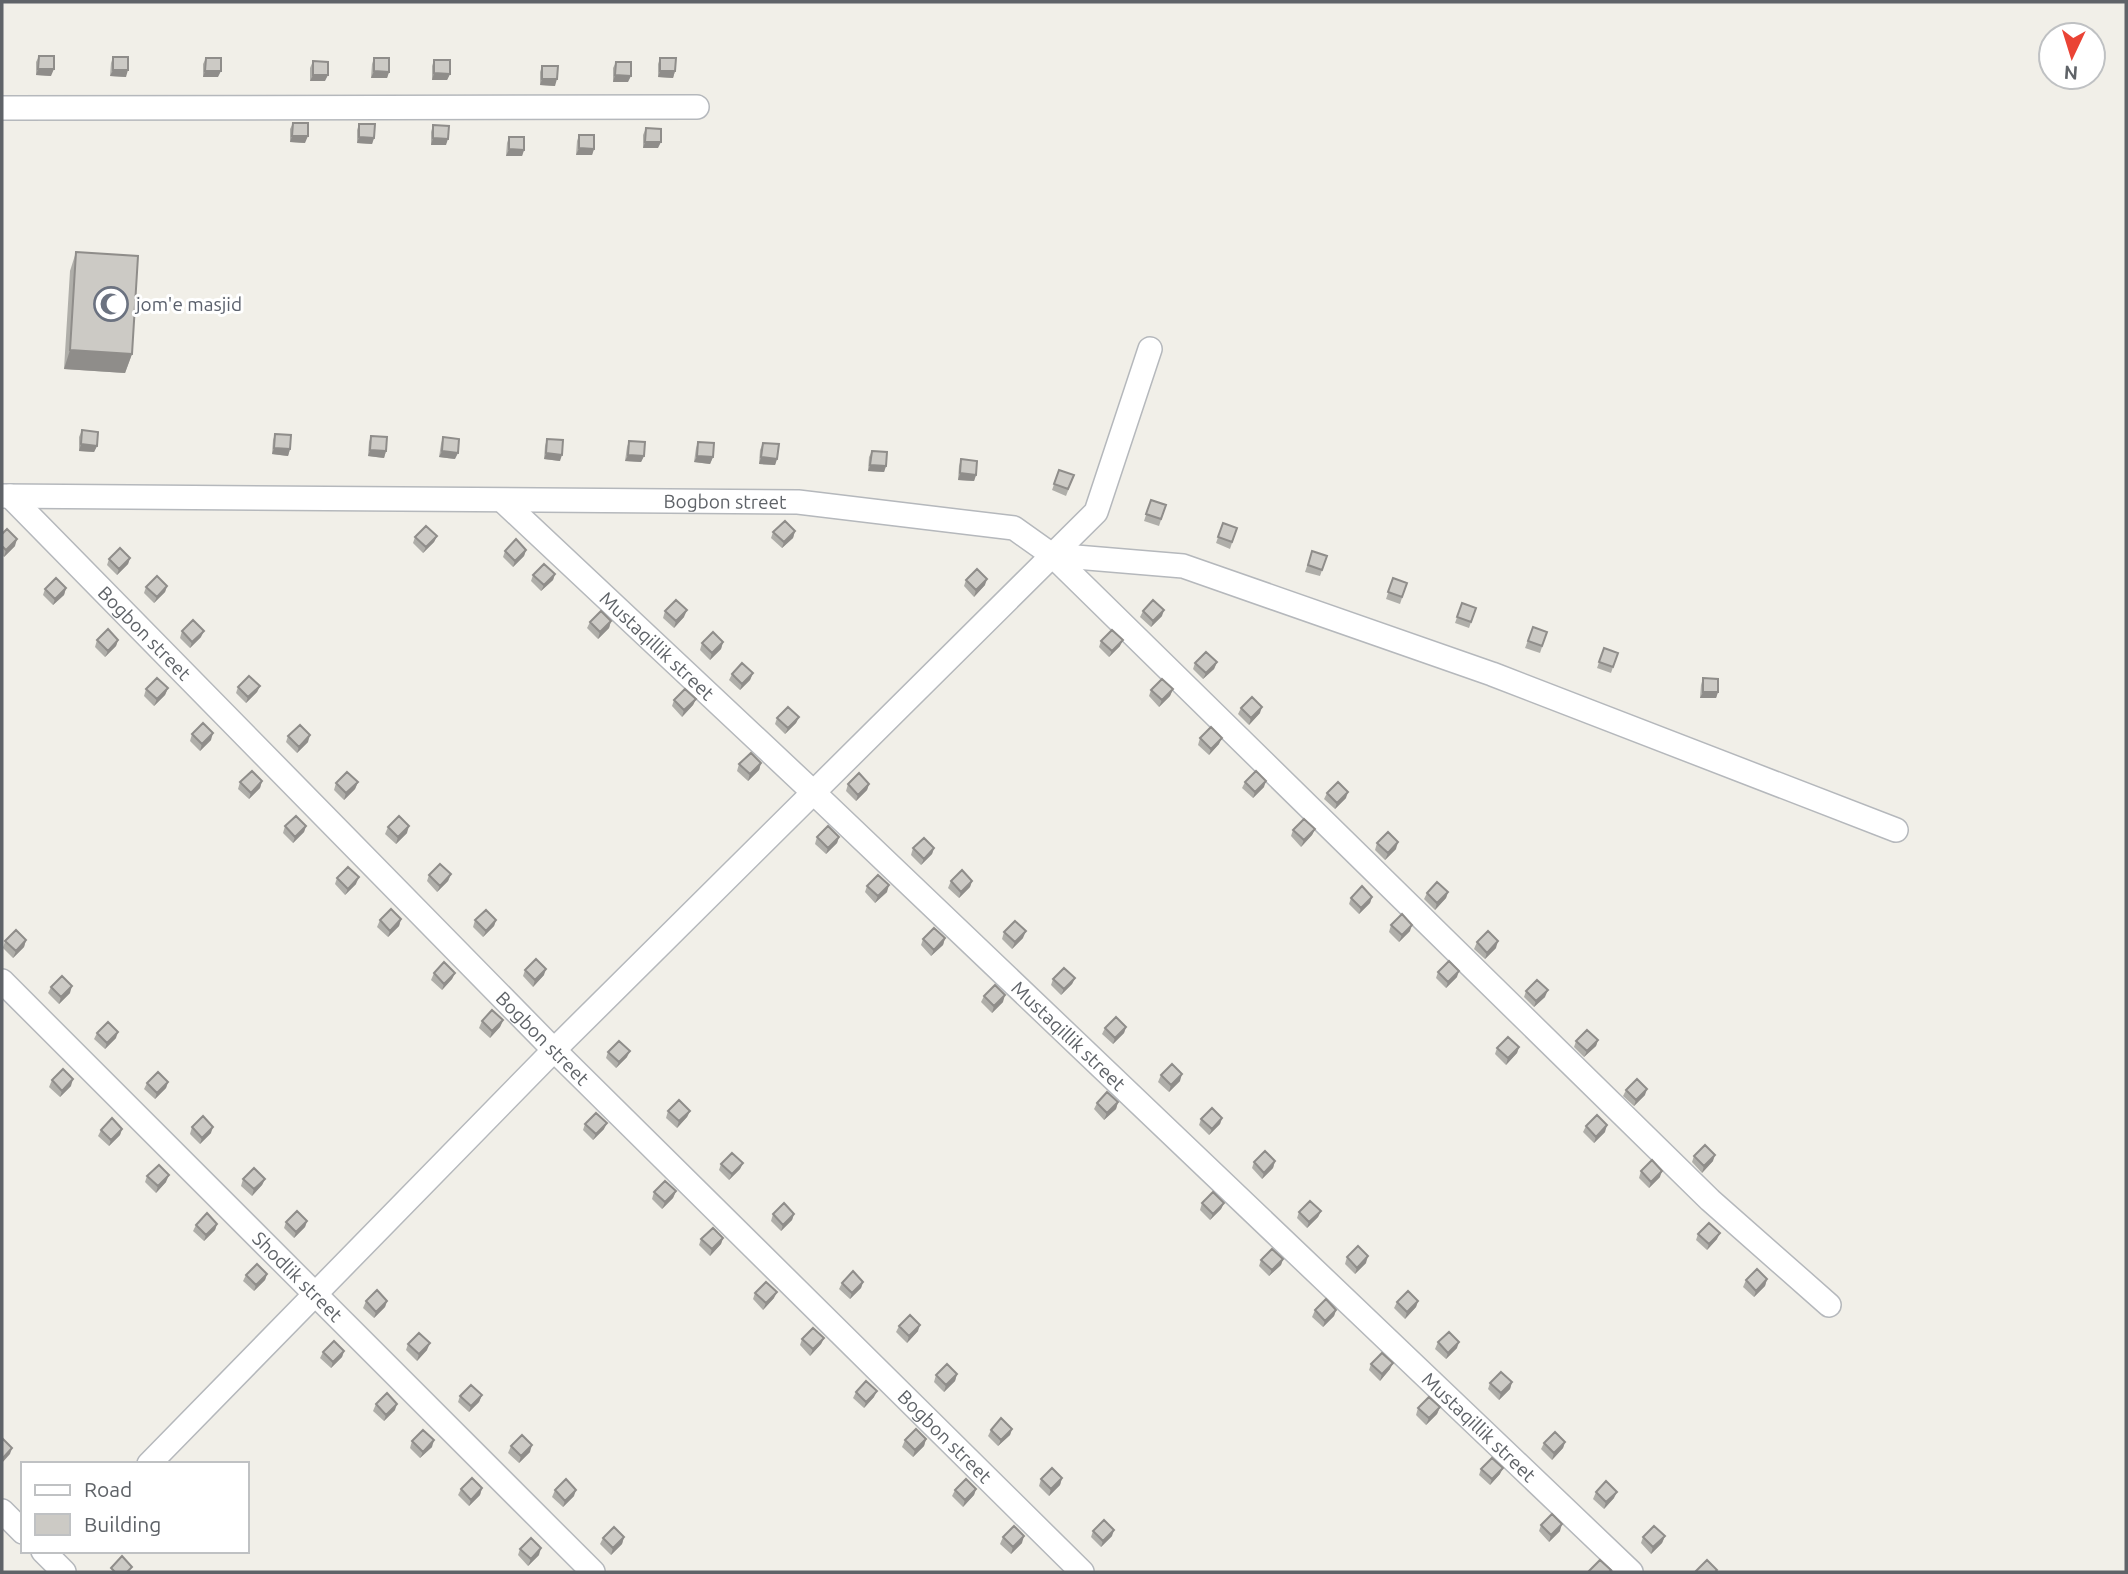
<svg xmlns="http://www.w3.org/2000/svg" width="2128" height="1574" viewBox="0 0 2128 1574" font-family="Ubuntu,sans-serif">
<rect width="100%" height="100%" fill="#f1efe8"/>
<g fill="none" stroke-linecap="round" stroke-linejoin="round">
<!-- minor casing -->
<g stroke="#b5b8bc" stroke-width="26">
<g id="minor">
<path d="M2,108L697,107"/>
<path id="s1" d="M2,496L798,502L1014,528L1052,555L1710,1200L1829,1305"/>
<path id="s2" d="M10,496L554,1050L1082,1572"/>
<path id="s3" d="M504,502L813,792L1631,1572"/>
<path d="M1052,555L1183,566L1492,674L1896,830"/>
<path id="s4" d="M2,981L593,1572"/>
<path d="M149,1464L554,1050L1096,512L1150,349"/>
<path d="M2,1511L23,1532"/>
<path d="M43,1551L64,1572"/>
</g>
</g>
<!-- minor -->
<use href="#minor" stroke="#fff" stroke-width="23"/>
</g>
<!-- wall -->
<path fill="#afaea9" d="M39,56L51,76L36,75V62Z
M113,57L126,77L110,76L111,63Z
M206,58L218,77H203V64Z
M374,58L389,72L387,78H371L372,64Z
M660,58L675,71L673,78L658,77V64Z
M434,60L450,74L447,80H432V66Z
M313,61L325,81H310V68Z
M616,62L628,82H613V68Z
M542,66L555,86L540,85V72Z
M293,123L305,143L290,142V129Z
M359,124L374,138L372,144L357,143V130Z
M433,125L446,145H431V132Z
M646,128L658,148H643V135Z
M579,135L594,149L592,155H576L577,141Z
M509,137L524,150L522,156H506L507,143Z
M76,252L132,354L125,373L64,369L70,271Z
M82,430L97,446L94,452L79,451V437Z
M275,434L290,449L288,456L272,454L273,440Z
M371,436L386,451L384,458L368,456L369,442Z
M443,437L455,459L439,457L441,444Z
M547,439L560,461L544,459L545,446Z
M629,441L644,456L641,462L625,461L627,447Z
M698,442L713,457L710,464L694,462L696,448Z
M763,443L777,459L775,465L759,464L760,450Z
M872,451L886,466L884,472L868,471L869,457Z
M961,459L976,475L974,481L958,480L959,466Z
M1059,470L1074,475L1066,496L1052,490Z
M1151,500L1166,505L1159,526L1144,521Z
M1223,523L1237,528L1230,549L1216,543Z
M795,531L793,538L782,548L771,538L773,532Z
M2,534L15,546L4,557L2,555Z
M437,536L434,542L423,553L413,543L415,537Z
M526,550L524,556L513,567L503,557L505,551Z
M1312,551L1327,556L1320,576L1305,572Z
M130,558L128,564L117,575L107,565L109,559Z
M555,574L553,580L541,591L531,581L533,575Z
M1393,578L1407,583L1400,604L1386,599Z
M966,580L985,585L974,597L964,586Z
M167,586L165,592L154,603L144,593L146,587Z
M66,588L64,595L53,605L43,595L45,589Z
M1462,603L1476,608L1469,628L1455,623Z
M665,611L684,617L674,628L663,618Z
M1143,611L1162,616L1151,627L1140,617Z
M611,621L609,628L598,639L587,628L590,622Z
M1533,627L1547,632L1540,653L1525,648Z
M182,631L201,637L190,648L180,638Z
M97,640H118L116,646L105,657L95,647Z
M1101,641L1120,646L1109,657L1099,647Z
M723,642L721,649L710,660L700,650L702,643Z
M1604,648L1618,653L1611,673L1597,668Z
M1217,662L1214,669L1203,679L1193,669L1195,663Z
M753,673L750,680L740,690L729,680L732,674Z
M1703,678L1718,692L1716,698H1700L1701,685Z
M260,686L257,692L246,703L236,693L238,687Z
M168,688L165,695L154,706L144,696L146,689Z
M1173,689L1170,696L1159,707L1149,696L1151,690Z
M696,699L693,705L682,717L672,706L674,700Z
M1241,708L1260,713L1249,725L1238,714Z
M799,717L796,723L785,734L775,724L777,718Z
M192,734L211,740L200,751L190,741Z
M288,736L308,742L297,753L286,742Z
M1200,738L1219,744L1209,755L1198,745Z
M761,763L759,770L748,781L737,771L739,764Z
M262,781L260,788L249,799L238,789L240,782Z
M358,782L355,789L344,800L334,790L336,783Z
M1245,782L1264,787L1253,798L1242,788Z
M848,784H869L867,790L856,801L846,791Z
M1327,793L1346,798L1335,809L1324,799Z
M285,826H306L304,832L293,843L283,833Z
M388,827L407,833L396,844L385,834Z
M1315,829L1312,835L1301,847L1291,836L1293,830Z
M817,837H839L837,843L826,854L815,844Z
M1377,843L1396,849L1385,860L1375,850Z
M913,848H934L932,854L921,865L911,855Z
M451,874L448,881L437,892L427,881L429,875Z
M337,878L356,884L345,895L335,884Z
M951,881H972L970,887L959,898L948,888Z
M867,886L887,892L875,903L865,892Z
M1448,892L1446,898L1435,910L1424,899L1427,893Z
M1372,897L1370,903L1359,914L1349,904L1351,898Z
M401,919L399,926L388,937L377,927L380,920Z
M475,920H496L494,926L483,937L473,927Z
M1391,925L1410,931L1399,942L1389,932Z
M1004,932L1023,938L1012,949L1002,939Z
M945,938L943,945L931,956L921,945L923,939Z
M26,940L24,947L13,958L3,948L5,941Z
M1477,942L1496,948L1485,959L1474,949Z
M525,970L544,975L533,987L523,976Z
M1438,972L1457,977L1446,988L1436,978Z
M434,973H455L452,979L442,990L431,980Z
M1075,978L1072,984L1061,995L1051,985L1053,979Z
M51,987L70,993L59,1004L48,993Z
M1526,991L1545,997L1534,1007L1524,997Z
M984,996L1003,1002L992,1013L981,1002Z
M482,1021H503L500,1027L490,1038L479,1028Z
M1126,1027L1124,1033L1113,1044L1102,1034L1105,1028Z
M97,1033L116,1038L105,1049L94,1039Z
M1598,1040L1596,1046L1584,1057L1574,1047L1576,1041Z
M1519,1047L1517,1053L1506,1065L1495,1054L1497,1048Z
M608,1052L627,1057L616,1068L606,1058Z
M1161,1075L1180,1081L1169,1092L1158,1082Z
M52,1080L71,1086L60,1097L49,1087Z
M168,1082L166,1088L155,1099L144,1089L147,1083Z
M1626,1090L1645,1095L1634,1106L1623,1096Z
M1118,1102L1116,1109L1104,1120L1094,1109L1097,1103Z
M668,1111H690L687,1117L677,1128L666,1118Z
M1222,1118L1220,1124L1209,1135L1199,1125L1201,1119Z
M585,1124L604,1129L593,1140L583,1130Z
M1586,1126L1605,1132L1594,1143L1583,1132Z
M192,1127L211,1133L200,1144L190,1134Z
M122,1129L120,1135L109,1146L98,1136L101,1130Z
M1694,1156L1713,1161L1702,1173L1692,1162Z
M1275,1161L1273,1168L1262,1179L1252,1168L1254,1162Z
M743,1163L740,1169L729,1180L719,1170L721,1164Z
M1641,1171L1660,1177L1649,1188L1639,1178Z
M147,1176L166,1182L156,1193L145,1182Z
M243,1179H265L262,1185L252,1196L241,1186Z
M676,1191L673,1198L662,1209L652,1199L654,1192Z
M1202,1203H1224L1221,1209L1210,1220L1200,1210Z
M1321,1211L1318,1217L1307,1228L1297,1218L1299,1212Z
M773,1214H794L792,1220L781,1231L771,1221Z
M307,1221L305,1227L294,1238L284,1228L286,1222Z
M217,1224L215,1230L204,1241L193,1231L196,1225Z
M1698,1234L1717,1239L1707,1250L1696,1240Z
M723,1238L721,1244L710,1256L699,1245L701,1239Z
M1347,1257L1366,1263L1355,1274L1345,1264Z
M1283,1259L1281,1265L1269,1276L1259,1266L1261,1260Z
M267,1274L265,1280L254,1291L243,1281L246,1275Z
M1767,1279L1765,1286L1754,1297L1743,1287L1746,1280Z
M863,1282L861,1288L850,1299L839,1289L842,1283Z
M755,1293L774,1298L763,1310L753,1299Z
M366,1301H387L385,1307L374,1318L363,1308Z
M1418,1301L1416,1307L1405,1319L1394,1308L1397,1302Z
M1315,1310H1336L1334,1316L1323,1327L1312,1317Z
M899,1326L918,1331L907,1343L896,1332Z
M824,1338L821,1344L810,1356L800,1345L802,1339Z
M1438,1342L1457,1348L1446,1359L1435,1349Z
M408,1344L427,1350L417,1361L406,1350Z
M344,1351L342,1357L331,1368L320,1358L323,1352Z
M1371,1364L1390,1369L1380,1381L1369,1370Z
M957,1374L955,1381L944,1392L934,1382L936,1375Z
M1512,1382L1510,1389L1499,1400L1488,1389L1490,1383Z
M856,1392L874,1397L864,1408L853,1398Z
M482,1395L479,1402L469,1412L458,1402L460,1396Z
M376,1404L395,1410L384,1421L373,1411Z
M1440,1407L1437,1414L1426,1425L1416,1415L1418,1408Z
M1012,1429L1010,1435L998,1446L988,1436L991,1430Z
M926,1439L924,1446L913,1457L902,1447L905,1440Z
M412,1441L432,1447L420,1458L410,1448Z
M1565,1442L1563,1448L1552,1460L1541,1449L1544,1443Z
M511,1446L530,1452L519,1463L508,1453Z
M1481,1469L1500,1474L1490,1485L1479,1475Z
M1062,1478L1060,1485L1049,1496L1039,1486L1041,1479Z
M482,1488L480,1495L469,1506L458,1495L461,1489Z
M976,1489L974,1495L963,1507L952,1496L955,1490Z
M555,1490L574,1496L563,1507L552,1497Z
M1596,1492L1614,1498L1604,1509L1593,1499Z
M1541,1525L1560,1531L1549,1542L1539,1531Z
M1093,1531L1112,1536L1101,1547L1091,1537Z
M1665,1536L1662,1543L1651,1554L1641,1543L1643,1537Z
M624,1537L622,1544L611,1555L600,1544L603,1538Z
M1003,1537L1022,1543L1011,1554L1000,1544Z
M520,1549L539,1555L528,1566L518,1555Z"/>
<!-- shaded-wall -->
<path fill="#8f8d8a" d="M38,69H54L51,76L36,75Z
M113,70H128L126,77L110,76Z
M205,71H221L218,77H203Z
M374,71L389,72L387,78H371Z
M660,71H675L673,78L658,77Z
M434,73L450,74L447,80H432Z
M313,75H328L325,81H310Z
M615,75L631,76L628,82H613Z
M542,79H557L555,86L540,85Z
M292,136H308L305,143L290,142Z
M359,137L374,138L372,144L357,143Z
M433,138L448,139L446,145H431Z
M645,142H661L658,148H643Z
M579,148L594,149L592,155H576Z
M509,149L524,150L522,156H506Z
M70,350L132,354L125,373L64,369Z
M81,444L97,446L94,452L79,451Z
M274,448L290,449L288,456L272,454Z
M370,450L386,451L384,458L368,456Z
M442,451L458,453L455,459L439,457Z
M546,453L562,455L560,461L544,459Z
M628,455L644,456L641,462L625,461Z
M697,456L713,457L710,464L694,462Z
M761,457L777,459L775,465L759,464Z
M870,465L886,466L884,472L868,471Z
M960,473L976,475L974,481L958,480Z
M795,531L793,538L782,548L784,542Z
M437,536L434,542L423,553L426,547Z
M17,539L15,546L4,557L6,550Z
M526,550L524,556L513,567L515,561Z
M130,558L128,564L117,575L119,569Z
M555,574L553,580L541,591L544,585Z
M987,579L985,585L974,597L976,590Z
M167,586L165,592L154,603L157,597Z
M66,588L64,595L53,605L55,599Z
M687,610L684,617L674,628L676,621Z
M1164,610L1162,616L1151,627L1153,621Z
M611,621L609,628L598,639L600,632Z
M204,631L201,637L190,648L192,642Z
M118,640L116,646L105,657L108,651Z
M1123,640L1120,646L1109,657L1112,651Z
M723,642L721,649L710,660L712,653Z
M1217,662L1214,669L1203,679L1206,673Z
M753,673L750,680L740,690L742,684Z
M260,686L257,692L246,703L248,697Z
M168,688L165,695L154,706L157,699Z
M1173,689L1170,696L1159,707L1162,700Z
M1703,692H1718L1716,698H1700Z
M696,699L693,705L682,717L684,710Z
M1262,707L1260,713L1249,725L1251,718Z
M799,717L796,723L785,734L788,728Z
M213,733L211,740L200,751L202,744Z
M310,735L308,742L297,753L299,747Z
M1222,738L1219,744L1209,755L1211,749Z
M761,763L759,770L748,781L750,774Z
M262,781L260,788L249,799L251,793Z
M1266,781L1264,787L1253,798L1255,792Z
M358,782L355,789L344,800L346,793Z
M869,784L867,790L856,801L858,795Z
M1348,792L1346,798L1335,809L1337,803Z
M306,826L304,832L293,843L295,837Z
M409,826L407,833L396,844L398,837Z
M1315,829L1312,835L1301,847L1304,840Z
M839,837L837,843L826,854L828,848Z
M1398,842L1396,849L1385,860L1388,853Z
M934,848L932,854L921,865L924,859Z
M451,874L448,881L437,892L440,886Z
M359,877L356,884L345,895L348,889Z
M972,881L970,887L959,898L961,892Z
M889,885L887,892L875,903L878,896Z
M1448,892L1446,898L1435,910L1437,903Z
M1372,897L1370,903L1359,914L1361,908Z
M401,919L399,926L388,937L390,931Z
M496,920L494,926L483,937L486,931Z
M1412,925L1410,931L1399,942L1402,935Z
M1026,931L1023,938L1012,949L1015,942Z
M945,938L943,945L931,956L934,950Z
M26,940L24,947L13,958L16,951Z
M1498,941L1496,948L1485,959L1487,953Z
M546,969L544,975L533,987L535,980Z
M1459,971L1457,977L1446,988L1448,982Z
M455,973L452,979L442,990L444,984Z
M1075,978L1072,984L1061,995L1064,989Z
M72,986L70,993L59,1004L61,997Z
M1548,990L1545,997L1534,1007L1536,1001Z
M1005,995L1003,1002L992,1013L994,1006Z
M503,1020L500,1027L490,1038L492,1031Z
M1126,1027L1124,1033L1113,1044L1115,1038Z
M118,1032L116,1038L105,1049L107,1043Z
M1598,1040L1596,1046L1584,1057L1587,1051Z
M1519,1047L1517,1053L1506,1065L1508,1058Z
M630,1051L627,1057L616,1068L619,1062Z
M1182,1074L1180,1081L1169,1092L1171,1085Z
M73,1079L71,1086L60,1097L62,1091Z
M168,1082L166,1088L155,1099L157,1093Z
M1647,1089L1645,1095L1634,1106L1636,1100Z
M1118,1102L1116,1109L1104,1120L1107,1113Z
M690,1111L687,1117L677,1128L679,1121Z
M1222,1118L1220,1124L1209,1135L1212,1129Z
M607,1123L604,1129L593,1140L596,1134Z
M1607,1125L1605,1132L1594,1143L1596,1137Z
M213,1127L211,1133L200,1144L202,1138Z
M122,1129L120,1135L109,1146L111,1140Z
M1715,1155L1713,1161L1702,1173L1704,1166Z
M1275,1161L1273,1168L1262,1179L1264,1173Z
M743,1163L740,1169L729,1180L732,1174Z
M1662,1171L1660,1177L1649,1188L1651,1182Z
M169,1175L166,1182L156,1193L158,1186Z
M265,1179L262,1185L252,1196L254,1189Z
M676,1191L673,1198L662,1209L665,1202Z
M1224,1203L1221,1209L1210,1220L1213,1214Z
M1321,1211L1318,1217L1307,1228L1309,1222Z
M794,1214L792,1220L781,1231L783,1225Z
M307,1221L305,1227L294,1238L296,1232Z
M217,1224L215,1230L204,1241L206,1235Z
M1720,1233L1717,1239L1707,1250L1709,1244Z
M723,1238L721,1244L710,1256L712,1249Z
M1368,1256L1366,1263L1355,1274L1357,1268Z
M1283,1259L1281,1265L1269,1276L1272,1270Z
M267,1274L265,1280L254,1291L256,1285Z
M1767,1279L1765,1286L1754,1297L1756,1291Z
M863,1282L861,1288L850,1299L852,1293Z
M777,1292L774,1298L763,1310L766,1303Z
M387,1301L385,1307L374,1318L376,1312Z
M1418,1301L1416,1307L1405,1319L1407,1312Z
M1336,1310L1334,1316L1323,1327L1325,1321Z
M920,1325L918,1331L907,1343L909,1336Z
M824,1338L821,1344L810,1356L813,1349Z
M1459,1342L1457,1348L1446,1359L1448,1353Z
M430,1343L427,1350L417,1361L419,1354Z
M344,1351L342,1357L331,1368L333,1362Z
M1393,1363L1390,1369L1380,1381L1382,1374Z
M957,1374L955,1381L944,1392L946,1385Z
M1512,1382L1510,1389L1499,1400L1501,1393Z
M877,1391L874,1397L864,1408L866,1402Z
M482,1395L479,1402L469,1412L471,1406Z
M397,1404L395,1410L384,1421L386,1415Z
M1440,1407L1437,1414L1426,1425L1429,1418Z
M1012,1429L1010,1435L998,1446L1001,1440Z
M926,1439L924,1446L913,1457L915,1450Z
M434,1440L432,1447L420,1458L423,1452Z
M1565,1442L1563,1448L1552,1460L1554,1453Z
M532,1445L530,1452L519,1463L521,1456Z
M12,1448L10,1454L2,1463V1459Z
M1503,1468L1500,1474L1490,1485L1492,1479Z
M1062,1478L1060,1485L1049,1496L1051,1489Z
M482,1488L480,1495L469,1506L471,1500Z
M976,1489L974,1495L963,1507L965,1500Z
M576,1490L574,1496L563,1507L565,1501Z
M1617,1492L1614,1498L1604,1509L1606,1502Z
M1562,1524L1560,1531L1549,1542L1551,1535Z
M1114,1530L1112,1536L1101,1547L1103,1541Z
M1024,1536L1022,1543L1011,1554L1013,1547Z
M1665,1536L1662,1543L1651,1554L1653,1547Z
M624,1537L622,1544L611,1555L613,1548Z
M541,1548L539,1555L528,1566L531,1559Z"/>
<!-- building -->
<path fill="#cccac5" stroke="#8f8d8a" stroke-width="2" d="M39,56H54V69H38Z
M113,57H128V70H113Z
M206,58H221V71H205Z
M374,58H389V72L374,71Z
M660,58H676L675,71H660Z
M434,60H450V74L434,73Z
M313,61L328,62V75H313Z
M616,62H631V76L615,75Z
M542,66H558L557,79H542Z
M293,123H308V136H292Z
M359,124H375L374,138L359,137Z
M433,125L449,126L448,139L433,138Z
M646,128L661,129V142H645Z
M579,135H594V149L579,148Z
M509,137H524V150L509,149Z
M76,252L138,256L132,354L70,350Z
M82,430L98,432L97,446L81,444Z
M275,434L291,435L290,449L274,448Z
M371,436L387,437L386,451L370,450Z
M443,437L459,439L458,453L442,451Z
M547,439L563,440L562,455L546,453Z
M629,441L645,442L644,456L628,455Z
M698,442L714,443L713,457L697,456Z
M763,443L779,444L777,459L761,457Z
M872,451L887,452L886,466L870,465Z
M961,459L977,461L976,475L960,473Z
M1059,470L1074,475L1068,489L1054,484Z
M1151,500L1166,505L1161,519L1146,514Z
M785,521L795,531L784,542L773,532Z
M1223,523L1237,528L1232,542L1218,537Z
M426,526L437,536L426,547L415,537Z
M7,529L17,539L6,550L2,546V534Z
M516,539L526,550L515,561L505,551Z
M120,548L130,558L119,569L109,559Z
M1312,551L1327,556L1322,570L1308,565Z
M544,564L555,574L544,585L533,575Z
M977,569L987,579L976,590L966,580Z
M157,576L167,586L157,597L146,587Z
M56,578L66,588L55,599L45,589Z
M1393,578L1407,583L1402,597L1388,592Z
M676,600L687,610L676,621L665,611Z
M1153,600L1164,610L1153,621L1143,611Z
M1462,603L1476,608L1471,622L1457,617Z
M601,611L611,621L600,632L590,622Z
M193,620L204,631L192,642L182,631Z
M1533,627L1547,632L1542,646L1528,641Z
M108,629L118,640L108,651L97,640Z
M1112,630L1123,640L1112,651L1101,641Z
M713,632L723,642L712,653L702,643Z
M1604,648L1618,653L1613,667L1599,662Z
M1206,652L1217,662L1206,673L1195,663Z
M742,663L753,673L742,684L732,674Z
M249,676L260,686L248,697L238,687Z
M157,678L168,688L157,699L146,689Z
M1703,678L1718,679V692H1703Z
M1162,679L1173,689L1162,700L1151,690Z
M685,689L696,699L684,710L674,700Z
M1252,697L1262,707L1251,718L1241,708Z
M788,707L799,717L788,728L777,718Z
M203,723L213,733L202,744L192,734Z
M300,725L310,735L299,747L288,736Z
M1211,727L1222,738L1211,749L1200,738Z
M751,753L761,763L750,774L739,764Z
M252,771L262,781L251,793L240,782Z
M1256,771L1266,781L1255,792L1245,782Z
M347,772L358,782L346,793L336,783Z
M859,773L869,784L858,795L848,784Z
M1338,782L1348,792L1337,803L1327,793Z
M296,816L306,826L295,837L285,826Z
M399,816L409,826L398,837L388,827Z
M1304,819L1315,829L1304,840L1293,830Z
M828,826L839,837L828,848L817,837Z
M1388,832L1398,842L1388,853L1377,843Z
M924,838L934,848L924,859L913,848Z
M440,864L451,874L440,886L429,875Z
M348,867L359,877L348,889L337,878Z
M962,870L972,881L961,892L951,881Z
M878,875L889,885L878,896L867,886Z
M1437,882L1448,892L1437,903L1427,893Z
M1362,886L1372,897L1361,908L1351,898Z
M391,909L401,919L390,931L380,920Z
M486,910L496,920L486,931L475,920Z
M1402,914L1412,925L1402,935L1391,925Z
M1015,921L1026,931L1015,942L1004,932Z
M934,928L945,938L934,950L923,939Z
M16,930L26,940L16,951L5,941Z
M1488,931L1498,941L1487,953L1477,942Z
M536,959L546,969L535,980L525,970Z
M1449,961L1459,971L1448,982L1438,972Z
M444,962L455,973L444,984L434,973Z
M1064,968L1075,978L1064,989L1053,979Z
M62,976L72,986L61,997L51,987Z
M1537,980L1548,990L1536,1001L1526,991Z
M995,985L1005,995L994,1006L984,996Z
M492,1010L503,1020L492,1031L482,1021Z
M1116,1017L1126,1027L1115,1038L1105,1028Z
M108,1022L118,1032L107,1043L97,1033Z
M1587,1030L1598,1040L1587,1051L1576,1041Z
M1508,1037L1519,1047L1508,1058L1497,1048Z
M619,1041L630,1051L619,1062L608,1052Z
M1172,1064L1182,1074L1171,1085L1161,1075Z
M63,1069L73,1079L62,1091L52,1080Z
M158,1072L168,1082L157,1093L147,1083Z
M1637,1079L1647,1089L1636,1100L1626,1090Z
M1107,1092L1118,1102L1107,1113L1097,1103Z
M679,1100L690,1111L679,1121L668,1111Z
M1212,1108L1222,1118L1212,1129L1201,1119Z
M596,1113L607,1123L596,1134L585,1124Z
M1597,1115L1607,1125L1596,1137L1586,1126Z
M203,1116L213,1127L202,1138L192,1127Z
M112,1118L122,1129L111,1140L101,1130Z
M1705,1145L1715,1155L1704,1166L1694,1156Z
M1265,1151L1275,1161L1264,1173L1254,1162Z
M732,1153L743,1163L732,1174L721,1164Z
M1652,1160L1662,1171L1651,1182L1641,1171Z
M159,1165L169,1175L158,1186L147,1176Z
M254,1168L265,1179L254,1189L243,1179Z
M665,1181L676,1191L665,1202L654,1192Z
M1213,1192L1224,1203L1213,1214L1202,1203Z
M1310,1201L1321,1211L1309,1222L1299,1212Z
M784,1203L794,1214L783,1225L773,1214Z
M297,1211L307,1221L296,1232L286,1222Z
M207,1213L217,1224L206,1235L196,1225Z
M1709,1223L1720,1233L1709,1244L1698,1234Z
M713,1228L723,1238L712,1249L701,1239Z
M1358,1246L1368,1256L1357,1268L1347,1257Z
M1272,1249L1283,1259L1272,1270L1261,1260Z
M257,1264L267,1274L256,1285L246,1275Z
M1757,1269L1767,1279L1756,1291L1746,1280Z
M853,1271L863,1282L852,1293L842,1283Z
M766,1282L777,1292L766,1303L755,1293Z
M377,1290L387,1301L376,1312L366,1301Z
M1408,1291L1418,1301L1407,1312L1397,1302Z
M1326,1299L1336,1310L1325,1321L1315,1310Z
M910,1315L920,1325L909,1336L899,1326Z
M813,1328L824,1338L813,1349L802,1339Z
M1449,1332L1459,1342L1448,1353L1438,1342Z
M419,1333L430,1343L419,1354L408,1344Z
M334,1341L344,1351L333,1362L323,1352Z
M1382,1353L1393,1363L1382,1374L1371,1364Z
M947,1364L957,1374L946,1385L936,1375Z
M1501,1372L1512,1382L1501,1393L1490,1383Z
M866,1381L877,1391L866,1402L856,1392Z
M471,1385L482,1395L471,1406L460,1396Z
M387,1393L397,1404L386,1415L376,1404Z
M1429,1397L1440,1407L1429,1418L1418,1408Z
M1001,1418L1012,1429L1001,1440L991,1430Z
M916,1429L926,1439L915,1450L905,1440Z
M423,1430L434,1440L423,1452L412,1441Z
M1555,1432L1565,1442L1554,1453L1544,1443Z
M522,1435L532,1445L521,1456L511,1446Z
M2,1438L12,1448L2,1459Z
M1492,1458L1503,1468L1492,1479L1481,1469Z
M1052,1468L1062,1478L1051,1489L1041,1479Z
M472,1478L482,1488L471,1500L461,1489Z
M566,1479L576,1490L565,1501L555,1490Z
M966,1479L976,1489L965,1500L955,1490Z
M1606,1481L1617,1492L1606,1502L1596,1492Z
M1552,1514L1562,1524L1551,1535L1541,1525Z
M1104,1520L1114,1530L1103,1541L1093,1531Z
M1014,1526L1024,1536L1013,1547L1003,1537Z
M1654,1526L1665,1536L1653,1547L1643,1537Z
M614,1527L624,1537L613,1548L603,1538Z
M531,1538L541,1548L531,1559L520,1549Z
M122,1556L132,1567L127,1572H115L111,1568Z
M1600,1560L1611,1570L1609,1572H1591L1589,1571Z
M1707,1560L1717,1570L1715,1572H1698L1696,1571Z"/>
<!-- icons -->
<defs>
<g id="mosque-ring" transform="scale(1.75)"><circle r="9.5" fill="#fff" stroke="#6b7280" stroke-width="1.5"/><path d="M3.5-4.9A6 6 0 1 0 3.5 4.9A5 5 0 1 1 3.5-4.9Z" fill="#6b7280"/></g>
</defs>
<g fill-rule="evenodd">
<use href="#mosque-ring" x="111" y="304"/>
</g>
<g text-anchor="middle" stroke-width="6" stroke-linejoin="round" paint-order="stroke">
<!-- worship labels -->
<g font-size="19" fill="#5b616d" stroke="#fff" text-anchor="start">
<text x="136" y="311">jom'e masjid</text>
</g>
<!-- street labels -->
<g font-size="19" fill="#5f6368" stroke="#fff">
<text dy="7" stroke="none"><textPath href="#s1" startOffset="723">Bogbon street</textPath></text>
<text dy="7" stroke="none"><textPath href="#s2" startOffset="192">Bogbon street</textPath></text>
<text dy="7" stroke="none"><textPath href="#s3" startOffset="210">Mustaqillik street</textPath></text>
<text dy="7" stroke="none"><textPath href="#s3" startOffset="777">Mustaqillik street</textPath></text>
<text dy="7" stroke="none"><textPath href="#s2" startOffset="760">Bogbon street</textPath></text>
<text dy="7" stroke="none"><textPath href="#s4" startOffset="418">Shodlik street</textPath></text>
<text dy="7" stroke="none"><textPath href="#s3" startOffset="1344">Mustaqillik street</textPath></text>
<text dy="7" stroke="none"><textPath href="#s2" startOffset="1326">Bogbon street</textPath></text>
</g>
</g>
<!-- border -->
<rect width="2128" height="1574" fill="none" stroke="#5f6368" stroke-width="7"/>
<!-- legend -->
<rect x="21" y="1462" width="228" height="91" fill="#ffffff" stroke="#bfc1c3" stroke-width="2"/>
<rect x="35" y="1485" width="35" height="10" fill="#ffffff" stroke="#bfc1c3" stroke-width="2"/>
<text x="84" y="1497" font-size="21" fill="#5f6368">Road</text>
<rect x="35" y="1514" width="35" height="21" fill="#cccac5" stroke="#bfc1c3" stroke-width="2"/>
<text x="84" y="1532" font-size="21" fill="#5f6368">Building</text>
<!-- north arrow -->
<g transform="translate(2072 56) rotate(184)"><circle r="33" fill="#ffffff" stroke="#bfc1c3" stroke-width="2"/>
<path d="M0-5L12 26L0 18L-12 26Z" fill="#ea4335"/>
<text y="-10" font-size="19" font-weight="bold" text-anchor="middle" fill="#5f6368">N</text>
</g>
</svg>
